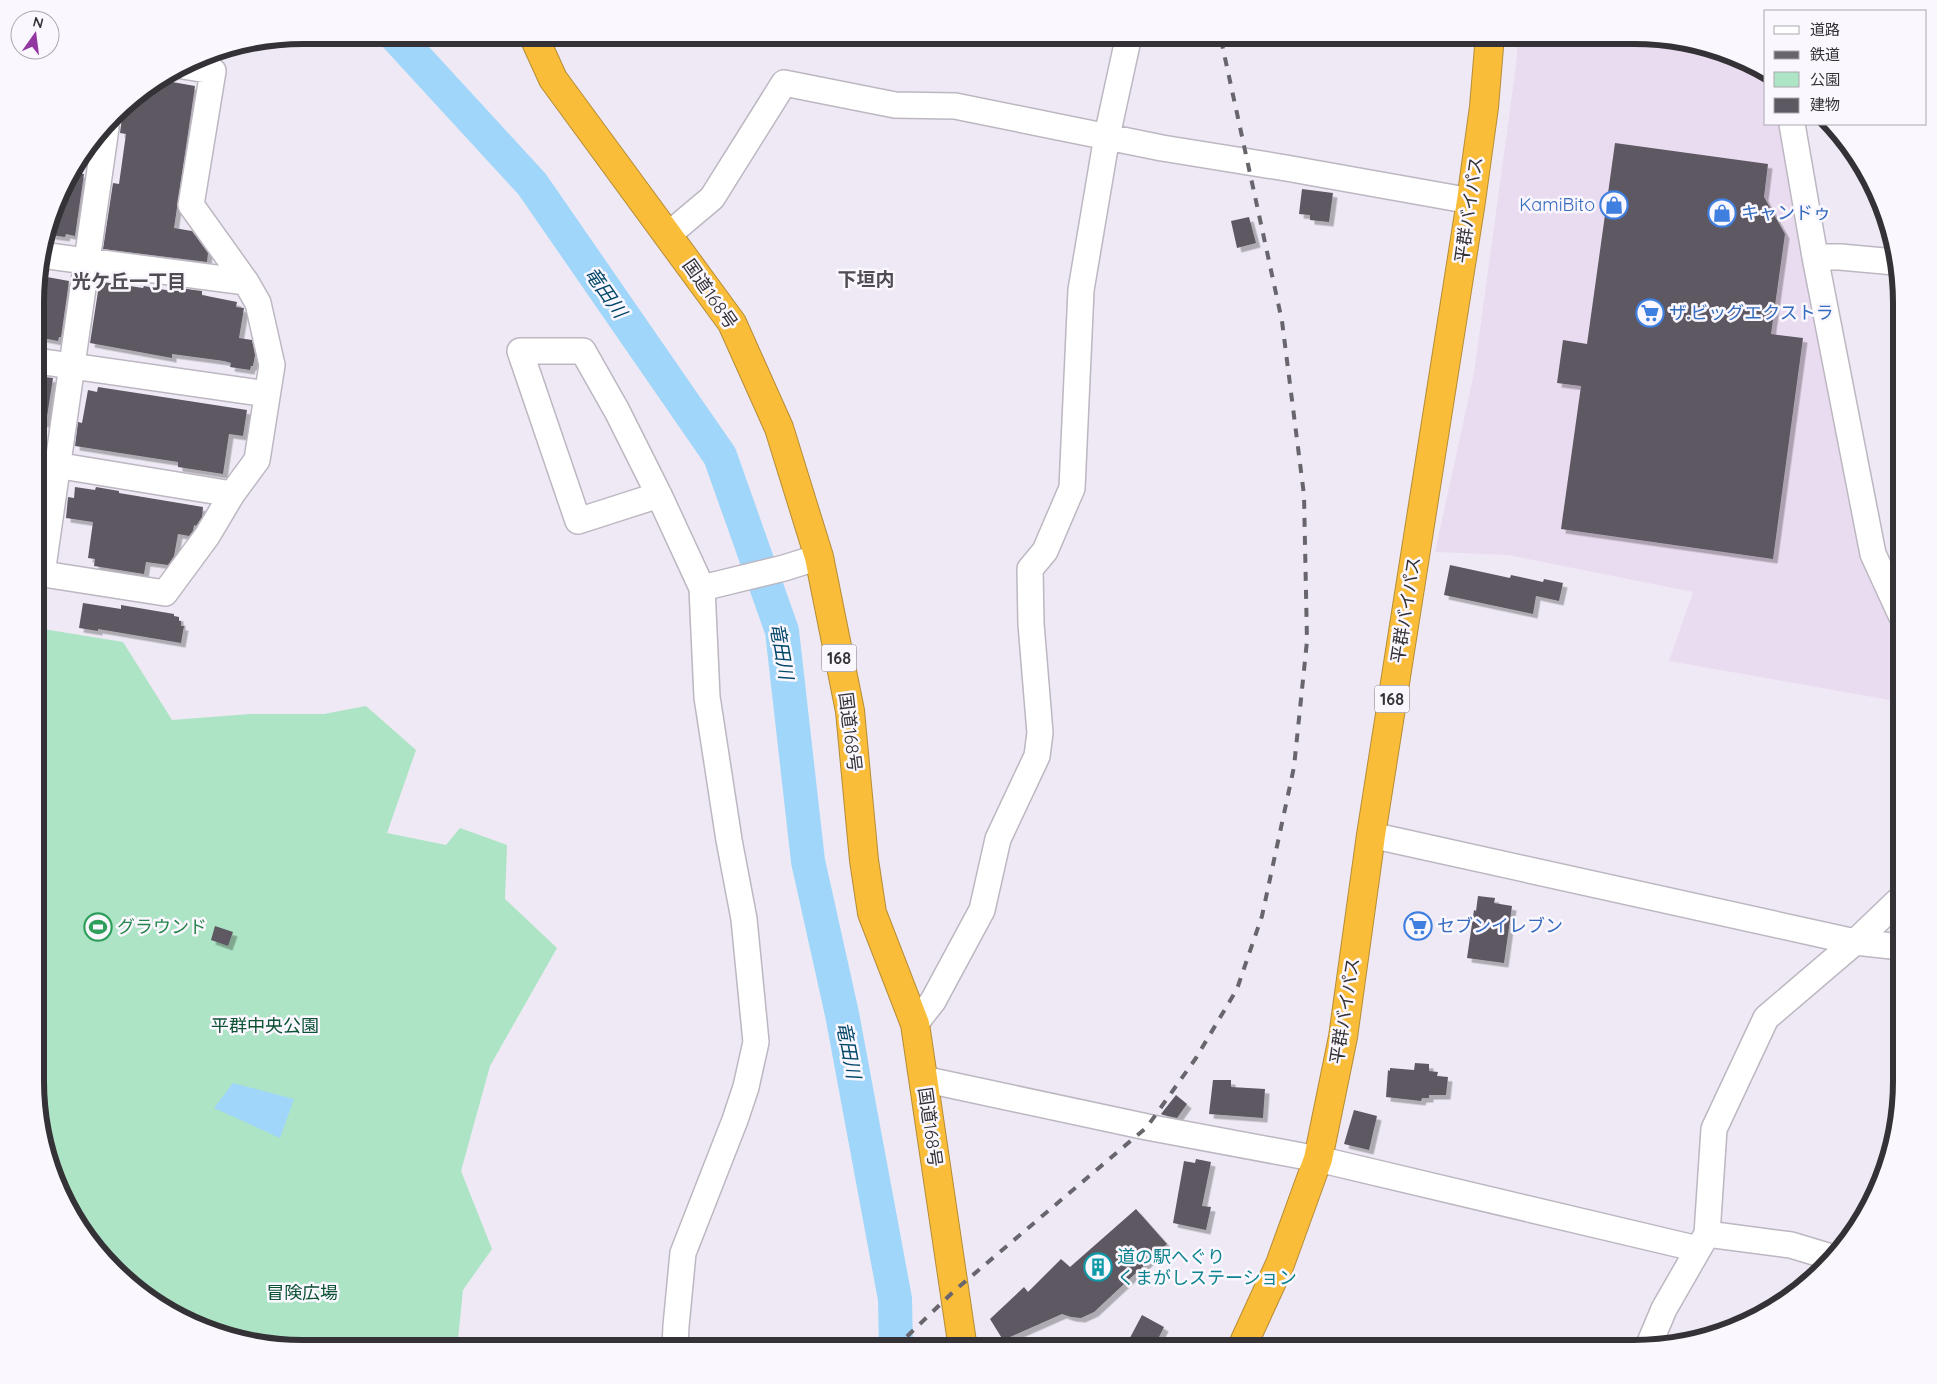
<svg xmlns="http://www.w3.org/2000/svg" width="1937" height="1384" viewBox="0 0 1937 1384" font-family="Quicksand,'Noto Sans JP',sans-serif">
<defs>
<filter id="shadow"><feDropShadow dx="4.5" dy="4.5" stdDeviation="0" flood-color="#0004"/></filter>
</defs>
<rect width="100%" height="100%" fill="#eee9f4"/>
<!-- commercial -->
<path fill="#eadcf0" d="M1517,36H1651L1736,55L1762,70L1766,79V124H1783L1784,126L1852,513L1880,588L1896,619L1901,637V702L1669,661L1693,592L1508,555L1435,552L1474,373L1510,110L1517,56Z"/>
<!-- green -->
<path fill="#ade4c5" d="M37,628L123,642L172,720L250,714H324L366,706L416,750L387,833L446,845L460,828L507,845L505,899L557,948L490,1066L461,1171L492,1249L463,1290L457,1349L286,1348L217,1335L140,1293L71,1215L37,1116Z"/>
<!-- water -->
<path fill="#a0d6f9" d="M233,1083L294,1099L280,1138L214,1108Z"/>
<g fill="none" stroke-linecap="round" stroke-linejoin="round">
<!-- river -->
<path stroke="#a0d6f9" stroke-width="34" d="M395,35L532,184L720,456L782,631L808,861L842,1014L895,1299L896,1349"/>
</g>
<!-- building -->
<path fill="#5d5962" filter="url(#shadow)" d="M161,80L195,86L174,228L192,231L208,253L207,262L103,249L113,183L119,184L126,134L120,133L123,109L130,110L132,98Z
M1615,143L1768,164L1764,197L1785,234L1771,334L1803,338L1773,559L1561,529L1581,386L1557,383L1563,340L1587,344Z
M72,172L84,174L75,236L66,234L65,237L51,235L54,214L55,210H57L63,184Z
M1302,189L1333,193L1329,222L1310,220V215L1299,214Z
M1249,217L1256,243L1237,248L1231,221Z
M47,277L69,281L61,337H59L58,341L37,337V321L42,281L46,282Z
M103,282L143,288L144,286L171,291L172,287L202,291V295L237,302L236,307L244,308L239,338L252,340L255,355L253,366H251L250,370L230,367L231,363L224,361L172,354V358L90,343L99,285L103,286Z
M37,376L53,378L46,423L37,422Z
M98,387L247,410L243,436L229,434L223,474L178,467V462L75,446L78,422L82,423L88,390L97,392Z
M75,487L95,490L96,487L119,491V493L203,507L202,517L196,526L194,525L193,531L189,536L178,534L174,556L168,565L146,562L144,574L94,566L95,559L88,558L93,522L66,518L68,497L74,498Z
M1450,565L1510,578L1511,575L1543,582L1544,579L1563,583L1559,601L1536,596L1533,614L1444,595Z
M83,603L121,609V605L174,614V616L179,617V621H181V626H184L181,643L98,629V631L79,628Z
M1478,896L1495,898L1494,903L1512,906L1504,963L1467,958L1474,910L1476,911Z
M215,926L233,932L228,946L211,940Z
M1415,1063L1429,1064V1071L1438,1072L1437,1076L1448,1077L1446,1095H1429V1098H1422L1421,1101L1386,1097L1388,1070L1390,1071V1068L1414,1070Z
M1213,1080H1231V1087L1265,1089L1263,1118L1209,1114Z
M1176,1095L1187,1104L1177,1118L1163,1115L1161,1114Z
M1354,1110L1377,1116L1369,1150L1344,1144Z
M1196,1159L1211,1162L1202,1206L1211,1207L1206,1230L1173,1223L1184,1161L1195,1163Z
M1136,1209L1167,1244L1094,1312L1081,1318L1071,1317L1062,1314L1003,1340L990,1319L1024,1287L1028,1292L1061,1259L1070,1267Z
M1142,1315L1164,1327L1153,1349H1124Z"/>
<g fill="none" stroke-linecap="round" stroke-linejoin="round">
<!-- minor casing -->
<g stroke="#bcb7c1" stroke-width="28">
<path id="minor" d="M1792,124L1815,257L1873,554L1901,615
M668,235L712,198L784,83L895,105L955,106L1162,148L1286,168L1471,201
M41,255L246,282
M1815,257H1840L1895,262
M37,361L267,394
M37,462L232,494
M659,495L578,521L520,351H583L617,411L659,495L702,588L707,697L729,840L744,919L756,1042L746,1087L735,1120L683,1253L676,1326L675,1349
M37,573L165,593L207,536L232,494L257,460L272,365L258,303L246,282L191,205L213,71L183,66
M42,574L106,128
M702,588L784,568L819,557
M1371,835L1855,942L1901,947
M915,1024L933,1001L982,910L998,839L1037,756L1040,733L1031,624L1030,569L1045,551L1072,488L1081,290L1107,136L1129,35
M923,1079L1147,1127L1318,1159L1698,1249
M1707,1234L1791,1245L1834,1258
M1648,1347L1664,1309L1707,1234L1714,1129L1766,1018L1855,942L1901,898"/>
</g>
<!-- highway casing -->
<g stroke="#b58c38" stroke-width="30">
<path id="highway" d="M533,35L553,79L732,323L779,428L819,557L850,711L864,860L872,913L915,1024L963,1349
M1241,1349L1280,1264L1318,1159L1343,1037L1371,835L1471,201L1484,107L1490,35"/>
</g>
<!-- minor -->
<use href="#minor" stroke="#fff" stroke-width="25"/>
<!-- highway -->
<use href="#highway" stroke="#fabd39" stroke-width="28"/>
<!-- rail -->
<path stroke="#68666c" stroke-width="4" stroke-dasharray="9 9" stroke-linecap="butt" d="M894,1349L954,1291L1147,1127L1196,1058L1237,989L1262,916L1294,767L1307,641L1304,495L1282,321L1220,35"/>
</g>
<!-- icons -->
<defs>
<g id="shop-ring" transform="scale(1.4375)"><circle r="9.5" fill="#fbf7fe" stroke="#3f7fe0" stroke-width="1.5"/><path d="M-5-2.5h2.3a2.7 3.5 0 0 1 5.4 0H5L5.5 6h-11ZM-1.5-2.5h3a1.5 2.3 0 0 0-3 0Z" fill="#3f7fe0"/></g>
<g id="supermarket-ring" transform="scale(1.4375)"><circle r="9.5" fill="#fbf7fe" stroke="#3f7fe0" stroke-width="1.5"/><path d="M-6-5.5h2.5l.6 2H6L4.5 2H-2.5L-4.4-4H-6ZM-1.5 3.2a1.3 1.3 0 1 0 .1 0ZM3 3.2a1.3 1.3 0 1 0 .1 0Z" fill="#3f7fe0"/></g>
<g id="stadium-ring" transform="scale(1.4375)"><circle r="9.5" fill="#fbf7fe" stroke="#2e9e5b" stroke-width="1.5"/><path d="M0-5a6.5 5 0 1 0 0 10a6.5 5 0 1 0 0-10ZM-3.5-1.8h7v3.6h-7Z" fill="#2e9e5b"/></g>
<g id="building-ring" transform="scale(1.4375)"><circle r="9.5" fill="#fbf7fe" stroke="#0f9aa8" stroke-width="1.5"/><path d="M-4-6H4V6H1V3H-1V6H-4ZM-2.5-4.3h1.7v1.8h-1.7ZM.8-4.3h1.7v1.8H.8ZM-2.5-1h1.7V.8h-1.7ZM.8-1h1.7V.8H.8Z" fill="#0f9aa8"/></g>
</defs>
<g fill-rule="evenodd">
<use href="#shop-ring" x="1614" y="205"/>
<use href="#shop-ring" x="1722" y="213"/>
<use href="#supermarket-ring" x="1650" y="313"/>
<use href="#supermarket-ring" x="1418" y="926"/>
<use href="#stadium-ring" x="98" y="927"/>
<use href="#building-ring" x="1098" y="1267"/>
</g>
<g text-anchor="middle" stroke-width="5" stroke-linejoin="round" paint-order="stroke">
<!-- shield labels -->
<g fill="#fbf7fe" stroke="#706d72" stroke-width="1">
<rect x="821.5" y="644.5" width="35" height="27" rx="4"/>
<rect x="1374.5" y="685.5" width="35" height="27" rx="4"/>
</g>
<g font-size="16" font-weight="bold" fill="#343236">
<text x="839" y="664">168</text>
<text x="1392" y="705">168</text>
</g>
<!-- shop labels -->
<g font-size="18" fill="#366cbe" stroke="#fbf7fe" text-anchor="start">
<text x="1595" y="211" text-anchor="end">KamiBito</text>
<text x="1741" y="219">キャンドゥ</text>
<text x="1669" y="319">ザ.ビッグエクストラ</text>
<text x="1437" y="932">セブンイレブン</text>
</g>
<!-- street labels -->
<g font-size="18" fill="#343236" stroke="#fbf7fe">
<text transform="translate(1469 210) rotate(-82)" y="6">平群バイパス</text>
<text transform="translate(710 294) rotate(55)" y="6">国道168号</text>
<text transform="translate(1406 610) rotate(-81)" y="6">平群バイパス</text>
<text transform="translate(850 732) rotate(83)" y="6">国道168号</text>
<text transform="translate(1345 1011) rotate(-81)" y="6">平群バイパス</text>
<text transform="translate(930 1127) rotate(82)" y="6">国道168号</text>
</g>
<!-- leisure labels -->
<g font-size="18" fill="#27864d" stroke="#fbf7fe" text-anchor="start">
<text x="117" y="933">グラウンド</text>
</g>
<!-- park labels -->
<g font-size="18" fill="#0c5234" stroke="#fbf7fe">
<text x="265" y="1032">平群中央公園</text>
<text x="302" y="1299">冒険広場</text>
</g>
<!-- culture labels -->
<g font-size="18" fill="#0d838f" stroke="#fbf7fe" text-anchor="start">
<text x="1117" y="1263">道の駅へぐり<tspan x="1117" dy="21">くまがしステーション</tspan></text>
</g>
<!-- neighbourhood labels -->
<g font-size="19" font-weight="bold" fill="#504c54" stroke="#fbf7fe">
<text x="866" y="286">下垣内</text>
<text x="129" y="288">光ケ丘一丁目</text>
</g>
<!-- water labels -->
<g font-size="19" font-style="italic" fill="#004768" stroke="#fbf7fe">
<text transform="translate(606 292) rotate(55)" y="7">竜田川</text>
<text transform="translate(782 651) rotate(80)" y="7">竜田川</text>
<text transform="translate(849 1050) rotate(79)" y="7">竜田川</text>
</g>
</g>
<!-- crop -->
<path d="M0 0H1937V1384H0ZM303 44H1634A259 259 0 0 1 1893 303V1081A259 259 0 0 1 1634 1340H303A259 259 0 0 1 44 1081V303A259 259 0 0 1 303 44Z" fill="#fbf7fe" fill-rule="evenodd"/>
<path fill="none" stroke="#343236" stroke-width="6" d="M303 44H1634A259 259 0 0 1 1893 303V1081A259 259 0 0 1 1634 1340H303A259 259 0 0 1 44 1081V303A259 259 0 0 1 303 44Z"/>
<!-- legend -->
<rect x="1764" y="10" width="162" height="115" fill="#fbf7fe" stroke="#aba8ae"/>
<rect x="1774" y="26" width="25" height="8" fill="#ffffff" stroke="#aba8ae"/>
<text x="1810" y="35" font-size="15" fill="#343236">道路</text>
<rect x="1774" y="51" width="25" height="8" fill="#68666c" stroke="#aba8ae"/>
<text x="1810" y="60" font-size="15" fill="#343236">鉄道</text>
<rect x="1774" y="72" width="25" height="15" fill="#ade4c5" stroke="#aba8ae"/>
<text x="1810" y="85" font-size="15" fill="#343236">公園</text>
<rect x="1774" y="98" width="25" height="15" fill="#5d5962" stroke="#aba8ae"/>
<text x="1810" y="110" font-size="15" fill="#343236">建物</text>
<!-- north arrow -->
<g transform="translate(35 35) rotate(14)"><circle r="24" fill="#fbf7fe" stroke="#aba8ae"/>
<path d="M0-4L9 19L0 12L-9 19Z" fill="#9236a0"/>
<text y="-8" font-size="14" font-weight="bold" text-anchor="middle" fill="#343236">N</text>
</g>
</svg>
